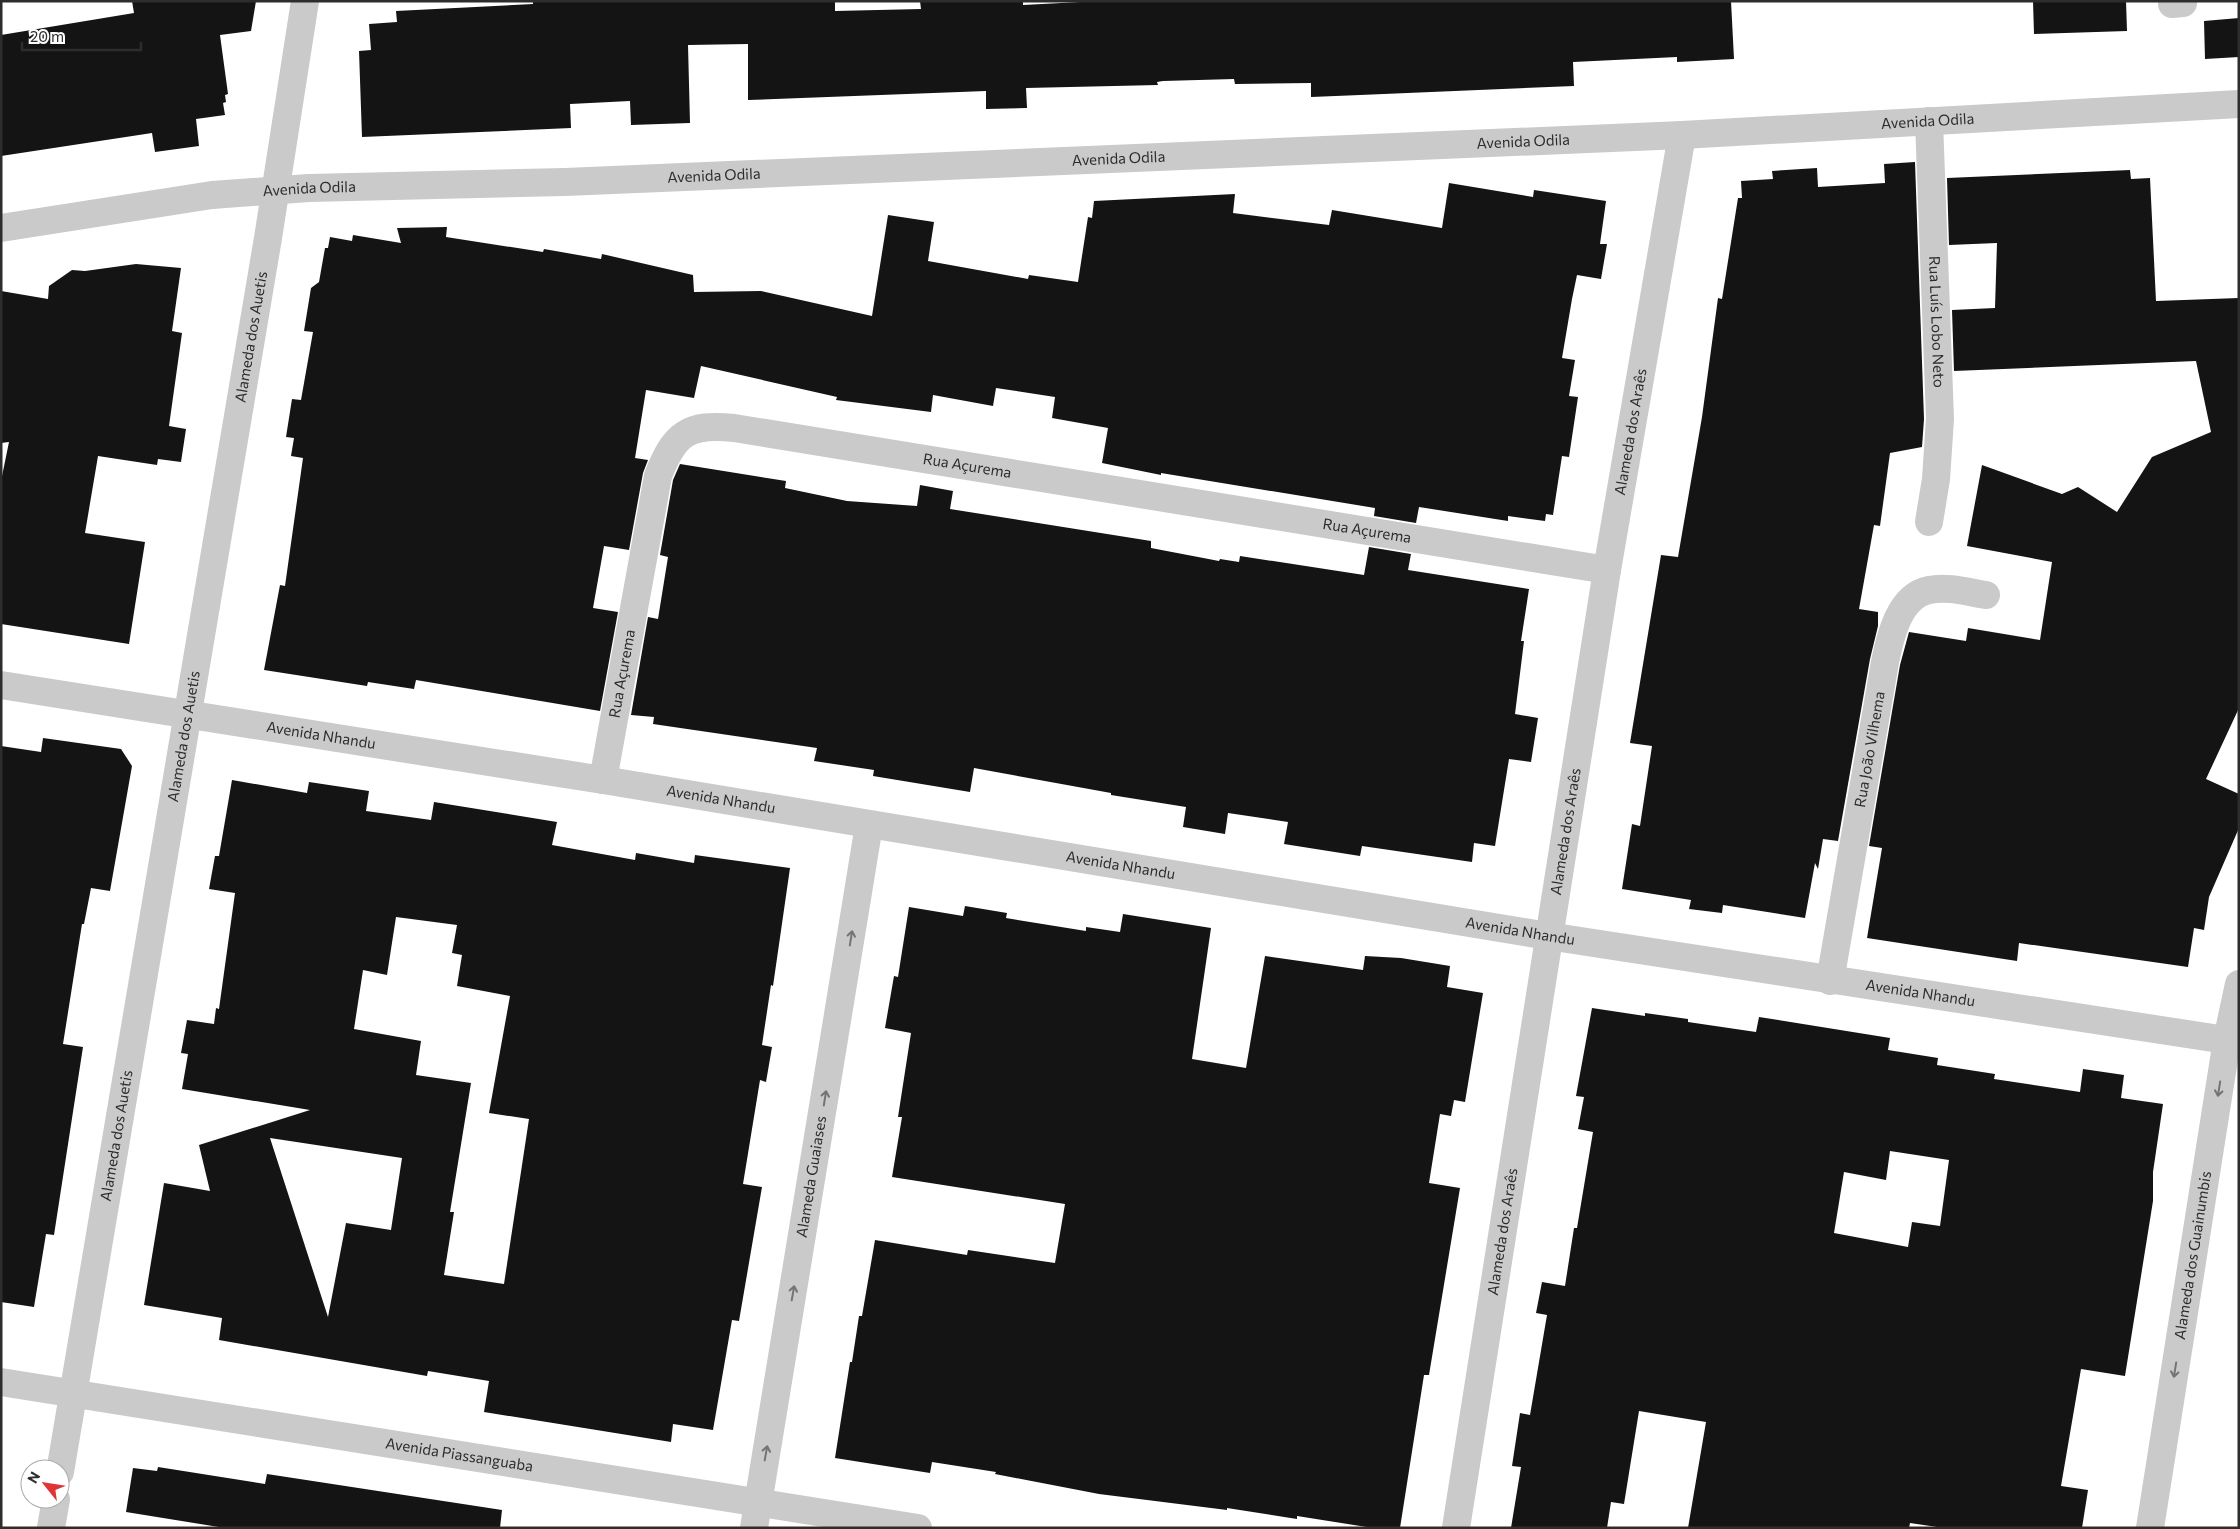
<svg xmlns="http://www.w3.org/2000/svg" width="2240" height="1529" viewBox="0 0 2240 1529" font-family="Commissioner,sans-serif">
<rect width="100%" height="100%" fill="#fff"/>
<!-- building -->
<path fill="#141414" fill-rule="evenodd" d="M132,1H256L251,31L220,35L228,94L225,95L226,102L223,103L225,115L196,119L199,146L155,152L152,133L1,156V35L134,13Z
M533,1H835V11L921,9L920,1H1023V5L1099,1H1731L1734,59L1677,62V57L1573,62L1574,86L1360,95L1311,97V83L1235,84L1234,79L1163,81L1157,82L1158,85L1026,88L1027,108L986,109V91L748,100V44L688,45L690,123L631,125L630,101L570,104L571,128L362,137L359,51L371,50L369,24L397,22L396,11L533,4Z
M2033,1H2126L2127,31L2034,34Z
M2239,18V57L2205,59L2204,21Z
M1915,162L1924,419L1922,447L1890,453L1880,526L1874,525L1859,609L1878,612V626L1870,659L1838,841L1823,839L1818,869L1815,863L1805,918L1723,905L1722,913L1689,909L1691,900L1622,889L1632,824L1640,826L1652,746L1630,743L1661,555L1678,557L1702,417L1718,298L1722,299L1738,198H1742L1741,181L1773,179L1772,171L1817,168L1818,187L1885,183L1884,164Z
M2130,170L2131,179L2150,178L2156,301L2239,298V708L2206,779L2239,794V828L2209,897L2204,930L2194,928L2188,967L2019,943L2017,961L1867,938L1882,848L1869,846L1900,665L1909,632L1966,641L1968,628L2040,640L2052,562L1967,546L1982,465L2062,494L2078,487L2117,512L2152,457L2211,432L2196,361L1954,371L1952,310L1995,308L1997,243L1949,245L1947,178Z
M1449,183L1533,197L1534,190L1606,201L1600,244H1607L1601,279L1577,275L1572,299L1562,358L1575,360L1569,396L1578,397L1569,457L1562,456L1553,515L1546,514L1545,521L1508,516V521L1419,507L1416,523L1374,516L1375,508L1161,473V475L1102,463L1108,428L1052,418L1055,397L996,388L993,406L933,395L931,412L836,400L837,397L701,366L694,398L646,390L635,458L648,460L643,473L629,550L604,546L593,608L618,612L600,711L416,680L414,689L368,682L367,686L264,670L280,585L285,586L303,458L291,456L294,438L286,437L292,399L301,400L313,332L304,331L311,288L319,282L325,248H328L330,237L352,241L353,235L401,243L397,228L447,227L446,237L543,252L544,249L601,259L602,254L693,275L694,292L761,291L872,316L888,215L934,222L928,261L1028,279L1029,275L1078,282L1088,217L1092,218L1094,201L1235,194L1233,213L1329,225L1332,210L1442,228Z
M136,264L181,268L172,331L182,333L169,426L186,429L181,462L158,459L157,465L98,456L85,533L145,542L129,644L1,624V481L9,442L1,443V291L48,299L49,286L72,270L85,271Z
M680,464L786,481L785,488L847,501L917,506L920,485L953,491L950,509L1151,541V548L1219,561L1220,559L1239,562L1240,556L1364,575L1369,547L1411,554L1408,570L1529,589L1521,641H1524L1515,714L1538,718L1531,762L1509,759L1495,846L1474,843L1472,862L1362,846L1360,856L1284,844L1288,822L1228,813L1225,834L1183,827L1186,807L1111,795V793L974,768L970,792L873,776L874,770L814,761L817,748L653,724L654,717L631,715L648,617L658,619L668,557L660,555L673,480Z
M43,738L121,749L132,766L110,891L91,888L84,924H82L63,1044L83,1047L54,1235L46,1234L34,1307L1,1302V746L41,752Z
M232,780L307,793L309,782L369,791L366,811L431,820L434,802L557,822L552,845L635,860L636,853L694,863L695,855L790,868L773,986L771,985L762,1045L772,1047L766,1082L760,1080L743,1184L762,1187L739,1321L732,1320L713,1430L673,1424L671,1442L484,1412L489,1381L428,1371L427,1376L219,1340L222,1318L144,1305L164,1183L210,1191L199,1145L310,1110L182,1089L188,1054L181,1053L187,1020L214,1024L216,1008L219,1009L235,893L209,889L215,856H219ZM396,917L457,925L452,953L462,955L457,986L510,996L489,1113L529,1119L504,1284L444,1275L454,1212H450L471,1083L416,1075L421,1041L354,1029L363,970L387,975ZM270,1138L402,1158L391,1230L346,1223L328,1317Z
M965,906L1007,913L1006,918L1086,931V927L1120,932L1123,914L1211,928L1192,1059L1246,1068L1265,956L1363,970L1365,956L1401,958L1450,966L1447,987L1483,993L1465,1102L1454,1100L1451,1116L1440,1114L1429,1183L1460,1188L1429,1375H1424L1400,1528H1373L1297,1516V1519L1227,1508V1510L1099,1494L995,1474L996,1472L932,1462L930,1473L835,1458L850,1362H852L859,1316H862L875,1240L967,1255L968,1250L1055,1263L1065,1204L892,1177L902,1117H898L911,1033L885,1028L894,976L898,977L909,907L963,916Z
M1592,1008L1645,1016V1013L1688,1019V1022L1756,1032L1759,1017L1890,1038L1888,1050L1938,1058L1937,1065L1995,1074L1994,1079L2080,1092L2083,1069L2124,1075L2121,1098L2163,1104L2153,1172V1201L2125,1376L2081,1369L2061,1486L2088,1490L2082,1528H1944L1910,1523L1909,1528H1688L1706,1422L1639,1411L1624,1504L1611,1502L1607,1528H1511L1521,1467L1512,1466L1520,1413L1530,1415L1547,1315L1536,1313L1542,1282L1565,1286L1574,1228H1577L1593,1132L1578,1129L1584,1097L1576,1096ZM1890,1151L1949,1160L1940,1226L1912,1222L1908,1247L1834,1233L1844,1172L1886,1180Z
M158,1467L265,1484L267,1474L502,1510L500,1528H225L126,1512L133,1468L157,1471Z"/>
<g fill="none" stroke-linecap="round" stroke-linejoin="round">
<!-- minor -->
<g stroke="#cacaca" stroke-width="28">
<path d="M2172,1V4L2183,3"/>
<path id="s1" d="M1929,121L1940,419L1936,479L1929,522"/>
<path id="s2" d="M1,228L212,195L309,188L565,182L1682,135L2239,104"/>
<path id="s3" d="M1,685L603,780L1548,936L2239,1042"/>
<path id="s4" d="M603,780L658,476C674,434 688,423 734,428L1607,570"/>
<path id="s5" d="M1830,981L1885,662C1890,637 1899,596 1929,590C1947,586 1968,592 1986,595"/>
<path id="s6" d="M1,1382L918,1528"/>
<path id="s7" d="M60,1472L268,238L305,1"/>
<path d="M51,1528L56,1499"/>
<path id="s8" d="M754,1528L869,825"/>
<path id="s9" d="M1456,1528L1607,570L1682,135"/>
<path id="s10" d="M2150,1528L2227,1040L2239,984"/>
</g>
</g>
<!-- one-way arrows -->
<defs><path id="oneway-shaft" d="M-6 0H5M1.5-3L5.5 0L1.5 3" fill="none" stroke-width="1.6" stroke-linecap="round" stroke-linejoin="round" transform="scale(1.25)"/></defs>
<g stroke="#747474">
<use href="#oneway-shaft" transform="translate(851 938) rotate(-81)"/>
<use href="#oneway-shaft" transform="translate(2219 1089) rotate(99)"/>
<use href="#oneway-shaft" transform="translate(825 1098) rotate(-81)"/>
<use href="#oneway-shaft" transform="translate(793 1293) rotate(-80)"/>
<use href="#oneway-shaft" transform="translate(2175 1370) rotate(99)"/>
<use href="#oneway-shaft" transform="translate(766 1453) rotate(-80)"/>
</g>
<g text-anchor="middle" stroke-width="5" stroke-linejoin="round" paint-order="stroke">
<!-- street labels -->
<g font-size="15" fill="#2d2d2d" stroke="#fff">
<text dy="5" stroke="none"><textPath href="#s2" startOffset="1931">Avenida Odila</textPath></text>
<text dy="5" stroke="none"><textPath href="#s2" startOffset="1526">Avenida Odila</textPath></text>
<text dy="5" stroke="none"><textPath href="#s2" startOffset="1121">Avenida Odila</textPath></text>
<text dy="5" stroke="none"><textPath href="#s2" startOffset="716">Avenida Odila</textPath></text>
<text dy="5" stroke="none"><textPath href="#s2" startOffset="311">Avenida Odila</textPath></text>
<text dy="5" stroke="none"><textPath href="#s1" startOffset="201">Rua Luís Lobo Neto</textPath></text>
<text dy="5" stroke="none"><textPath href="#s7" startOffset="1151">Alameda dos Auetis</textPath></text>
<text dy="5" stroke="none"><textPath href="#s9" startOffset="1110">Alameda dos Araês</textPath></text>
<text dy="5" stroke="none"><textPath href="#s4" startOffset="646">Rua Açurema</textPath></text>
<text dy="5" stroke="none"><textPath href="#s4" startOffset="1051">Rua Açurema</textPath></text>
<text dy="5" stroke="none"><textPath href="#s4" startOffset="108">Rua Açurema</textPath></text>
<text dy="5" stroke="none"><textPath href="#s3" startOffset="324">Avenida Nhandu</textPath></text>
<text dy="5" stroke="none"><textPath href="#s7" startOffset="746">Alameda dos Auetis</textPath></text>
<text dy="5" stroke="none"><textPath href="#s5" startOffset="235">Rua João Vilhema</textPath></text>
<text dy="5" stroke="none"><textPath href="#s3" startOffset="729">Avenida Nhandu</textPath></text>
<text dy="5" stroke="none"><textPath href="#s9" startOffset="705">Alameda dos Araês</textPath></text>
<text dy="5" stroke="none"><textPath href="#s3" startOffset="1134">Avenida Nhandu</textPath></text>
<text dy="5" stroke="none"><textPath href="#s3" startOffset="1539">Avenida Nhandu</textPath></text>
<text dy="5" stroke="none"><textPath href="#s3" startOffset="1944">Avenida Nhandu</textPath></text>
<text dy="5" stroke="none"><textPath href="#s7" startOffset="341">Alameda dos Auetis</textPath></text>
<text dy="5" stroke="none"><textPath href="#s8" startOffset="356">Alameda Guaiases</textPath></text>
<text dy="5" stroke="none"><textPath href="#s9" startOffset="300">Alameda dos Araês</textPath></text>
<text dy="5" stroke="none"><textPath href="#s10" startOffset="276">Alameda dos Guainumbis</textPath></text>
<text dy="5" stroke="none"><textPath href="#s6" startOffset="464">Avenida Piassanguaba</textPath></text>
</g>
</g>
<!-- border -->
<rect width="2240" height="1529" fill="none" stroke="#2d2d2d" stroke-width="5"/>
<!-- north arrow -->
<g transform="translate(45 1484) rotate(300)"><circle r="24" fill="#ffffff" stroke="#ababab"/>
<path d="M0-4L9 19L0 12L-9 19Z" fill="#df3535"/>
<text y="-8" font-size="14" font-weight="bold" text-anchor="middle" fill="#2d2d2d">N</text>
</g>
<!-- scale -->
<path d="M22 42v8h119v-8" fill="none" stroke="#2d2d2d" stroke-width="2.5"/>
<text x="30" y="42" font-size="15" fill="#2d2d2d" stroke="#ffffff" stroke-width="4" paint-order="stroke">20 m</text>
</svg>
